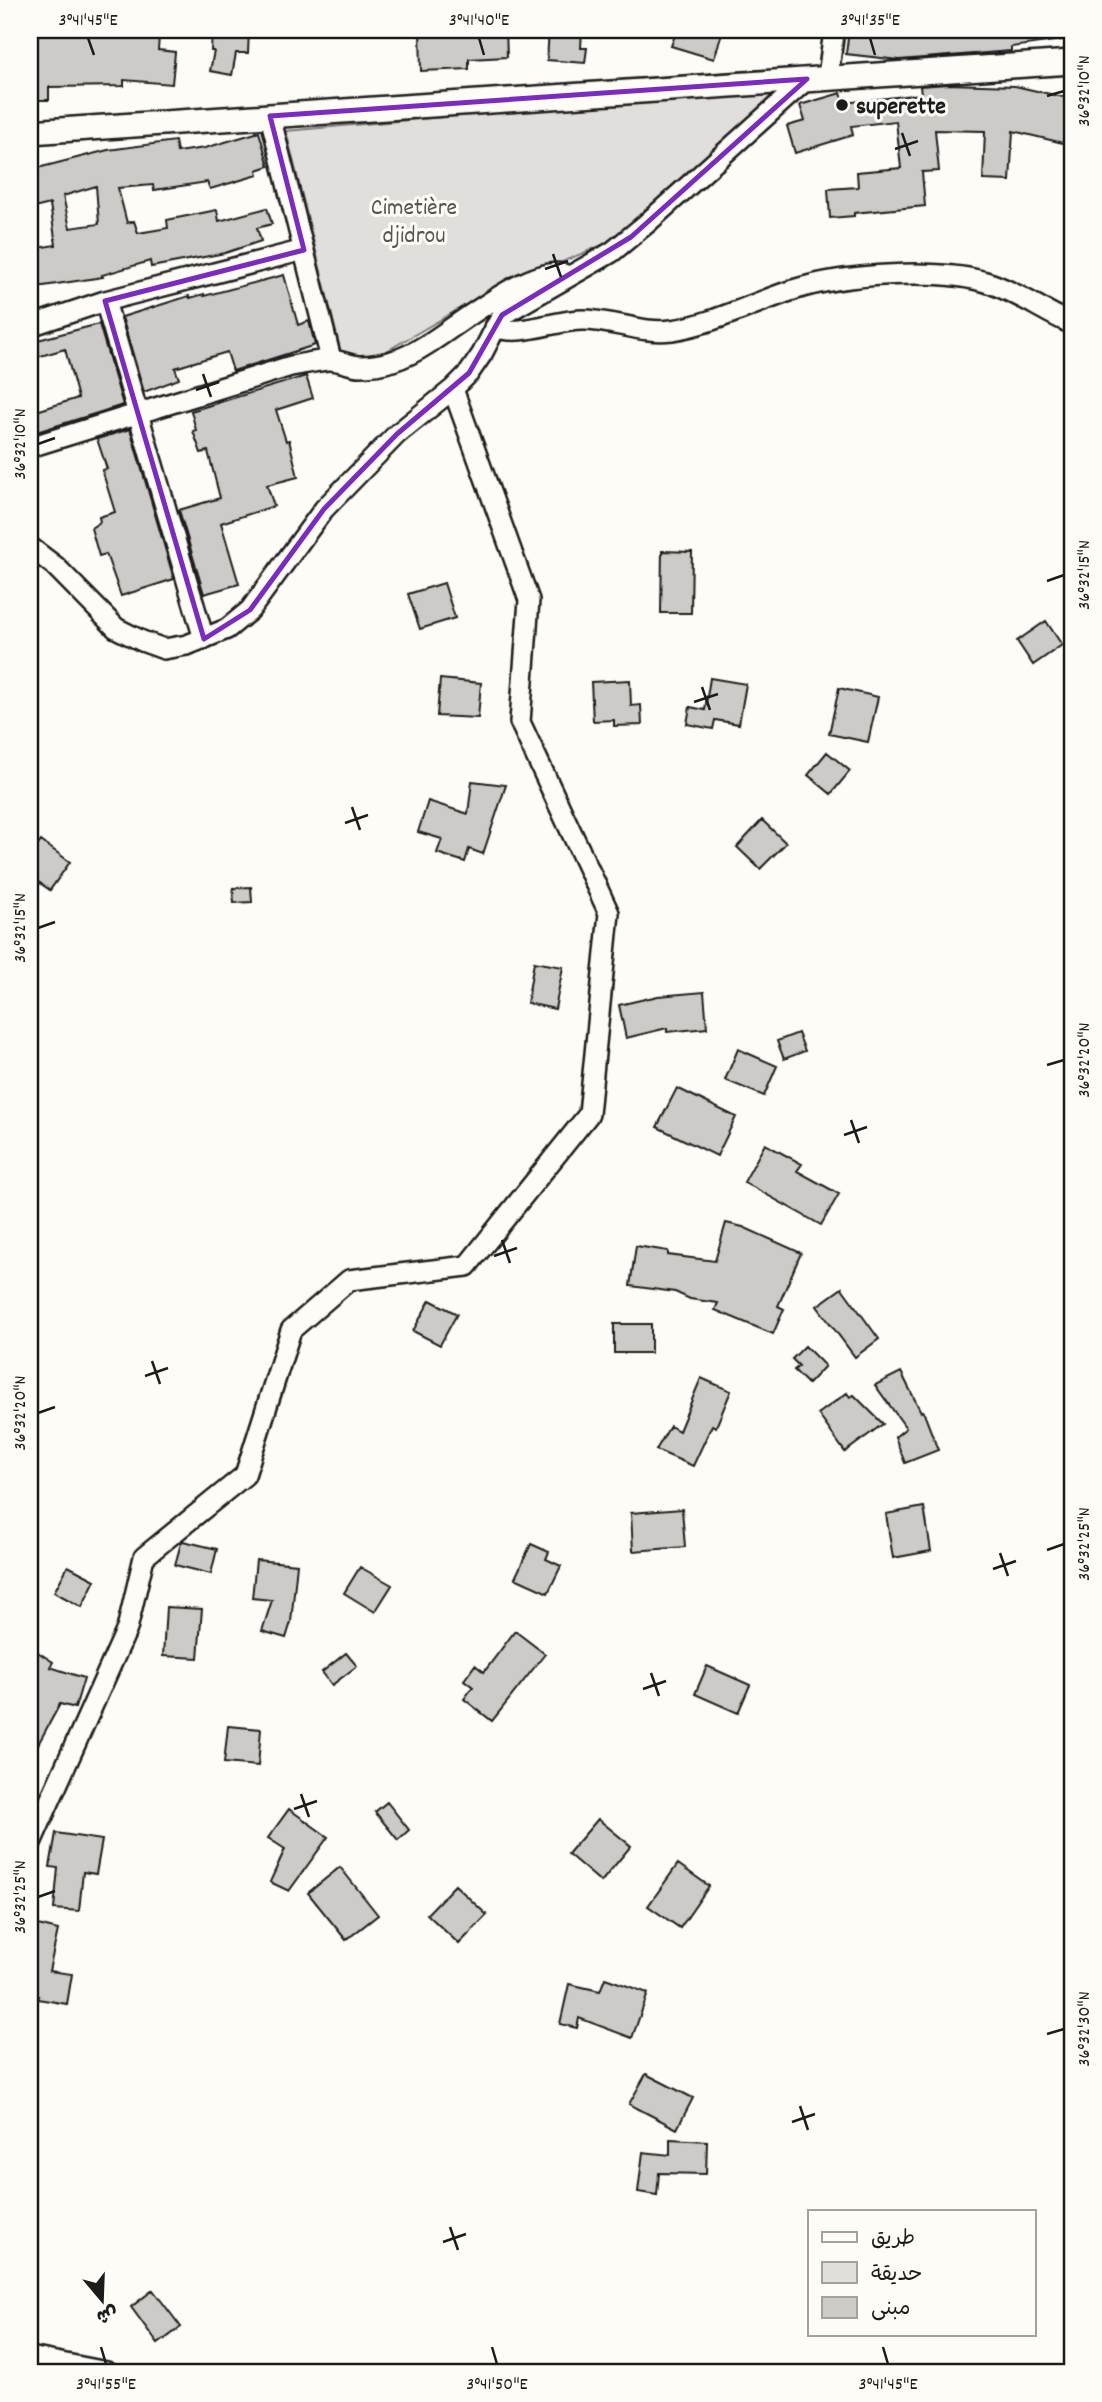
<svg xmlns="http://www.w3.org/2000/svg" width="1102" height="2402" viewBox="0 0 1102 2402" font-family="Dekko,'Playpen Sans Arabic',sans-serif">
<rect width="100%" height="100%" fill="#fdfcf7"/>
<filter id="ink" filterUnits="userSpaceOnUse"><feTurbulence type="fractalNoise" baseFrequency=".0143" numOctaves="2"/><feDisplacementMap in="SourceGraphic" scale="14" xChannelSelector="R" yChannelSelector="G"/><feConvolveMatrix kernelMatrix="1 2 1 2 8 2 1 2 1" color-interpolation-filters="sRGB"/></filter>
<g filter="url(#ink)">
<!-- green -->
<path fill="#e0dfdb" stroke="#7e7e7c" stroke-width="2" d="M791,86L612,241L483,295L383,353L343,360L286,131Z"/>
<!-- building -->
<path fill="#cccbc8" stroke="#1c1c1c" stroke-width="2" fill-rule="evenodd" d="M30,30H131V33L159,36L158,50L175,52L172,84L124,80V86L49,87V100H30Z
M212,30H249L248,53H236L232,75L210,71L214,51H211Z
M420,30H506L507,57L469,59V69L421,71Z
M549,30H582L581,48H587L585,63L547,60Z
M677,30H723L714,59L671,46Z
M849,30H1061L1062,40L1011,47V51L899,60L846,54Z
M948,84L1015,86L1072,99L1063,143L1013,131L1010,181L983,180L985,131L935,130L939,171L922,172L925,206L854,213V216L830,218L828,189L858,187L857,172L901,168L896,121L851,126L853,135L795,153L787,126L805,121L800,105L841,93L844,103L921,94L920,86Z
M259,132L269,166L257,170L258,175L210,189L207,182L154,190L153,185L118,188L127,223L134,221L138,233L168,228L167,220L217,210L219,221L267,208L272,224L257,228L261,241L225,253L151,267L150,261L102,275L103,277L30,288V249L56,245L50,204L30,209V170L108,150L175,141L177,152L205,148ZM96,186L99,224L70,228L63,196Z
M284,275L298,325L309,321L315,345L233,371L227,352L175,368L179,379L144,392L122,317L189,296L190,298L204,294V296Z
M99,324L123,405L30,434V413L78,398L65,349L30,359V342Z
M306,376L313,398L276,410L286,441L289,440L298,477L267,485L274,506L221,523L239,584L204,594L179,510L220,498L208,451L201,453L193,431L196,430L191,411Z
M130,429L174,579L121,596L106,554L99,556L91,528L100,522L99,517L115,512L102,470L107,469L97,439Z
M662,551L692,552L691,613H661Z
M444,583L455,618L420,629L408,594Z
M1046,621L1062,645L1033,665L1017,641Z
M710,678L746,684L739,724L715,720L713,729L687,724L690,707L705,710Z
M440,679L481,683L478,718L437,716Z
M630,680L631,706L641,705L642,725L614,726V720L593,721L591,682Z
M839,688L878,697L868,742L829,734Z
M827,752L850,771L831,794L808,775Z
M472,781L506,785L483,854L469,849L465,862L437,853L442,839L418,832L428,801L468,814Z
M762,820L786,843L760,869L737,847Z
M41,841L70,862L50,890L30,876V856Z
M251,887L252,902L234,903L233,888Z
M534,962L563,967L555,1009L527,1003Z
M704,992L707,1028L667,1032V1028L626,1038L619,1005L658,996Z
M798,1033L805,1051L784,1059L777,1041Z
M738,1049L777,1066L764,1096L725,1080Z
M677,1088L736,1117L717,1156L657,1127Z
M765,1144L802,1164L797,1171L839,1194L821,1225L744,1182Z
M726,1223L743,1227L801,1253L778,1306L784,1309L773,1334L715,1310L718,1303L690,1299L675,1292L630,1286L636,1246L668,1251V1255L715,1261Z
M842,1288L879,1339L855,1357L817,1306Z
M430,1300L457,1314L440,1345L413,1331Z
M614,1324H651V1353H614Z
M805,1346L825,1366L808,1384L794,1370L799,1366L792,1359Z
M901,1372L921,1412L923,1411L938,1450L905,1463L895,1437L906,1428L875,1385Z
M701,1378L731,1391L716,1427L712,1425L693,1466L656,1450L670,1426L679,1431Z
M847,1393L850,1397L854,1395L883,1424L845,1452L818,1414Z
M924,1507L931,1551L893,1558L886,1514Z
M682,1509L685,1547L633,1551L631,1513Z
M183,1541L217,1549L211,1574L175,1565L181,1543Z
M531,1544L549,1552L546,1559L561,1566L548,1593L515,1578Z
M256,1560L297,1564L291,1622L286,1638L262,1631L272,1600L252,1598Z
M68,1566L95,1580L82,1607L54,1592Z
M360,1567L392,1585L375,1612L344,1593Z
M166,1607L202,1609L198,1658L163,1656Z
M515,1631L545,1654L492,1721L464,1699L473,1687L464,1680L475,1665L484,1672Z
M30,1647L53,1662L50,1667L84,1678L75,1708L60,1704L30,1759Z
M346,1653L357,1666L332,1685L322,1672Z
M707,1666L750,1685L738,1713L695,1694Z
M228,1726L261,1729L258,1766L224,1763Z
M387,1802L409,1830L398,1840L375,1812Z
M289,1809L328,1837L289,1891L270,1882L285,1849L268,1838Z
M598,1819L631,1846L601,1882L568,1854Z
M56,1833L102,1840L96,1874L83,1872L79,1911L54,1909L58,1868L50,1867Z
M678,1864L709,1886L680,1928L648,1906Z
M340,1867L378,1915L346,1940L308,1893Z
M455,1885L487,1915L459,1944L427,1914Z
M30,1923L58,1930L49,1971L72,1974L67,2004L38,1999L39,1996H30Z
M605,1978L648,1993L632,2038L579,2018L577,2028L560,2024L569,1984L600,1991Z
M646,2074L693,2098L677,2129L629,2104Z
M670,2139L707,2141L706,2174L659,2173L657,2195L638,2192L643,2152L670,2155Z
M153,2290L181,2327L158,2344L131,2307Z"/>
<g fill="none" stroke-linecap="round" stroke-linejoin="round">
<!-- minor casing -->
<g stroke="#1c1c1c" stroke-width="24">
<path id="minor" d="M828,77L834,30
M270,116L331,359
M105,301L204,639
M30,326L105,301L304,250
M495,327C522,337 554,320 583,320C613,320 642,334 672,330C713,324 753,303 793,290C843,274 941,267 992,284C1020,294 1045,312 1072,324
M30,447L291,366C303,364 316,361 328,360C339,359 349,366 360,366C384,366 406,358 426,345C455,328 535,261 567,275
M30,547L55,566L116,628L142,641L164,649L187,645L227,629L250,610L324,509L397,434L453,389L469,373L482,354L502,315L612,252L646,224L807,79
M30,1845L127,1629L144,1557L245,1475L291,1330L349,1280L467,1266L589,1114L609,913L520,722L529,600L453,389
M30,2357L107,2372"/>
</g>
<!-- tertiary casing -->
<g stroke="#1c1c1c" stroke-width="28">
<path id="tertiary" d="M30,132L1072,62"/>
</g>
<!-- minor -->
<use href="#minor" stroke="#fdfcf7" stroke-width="19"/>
<!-- tertiary -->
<use href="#tertiary" stroke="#fdfcf7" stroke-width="23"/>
</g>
</g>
<!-- marked area -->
<path fill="none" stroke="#7b2cbf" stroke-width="5" stroke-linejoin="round" d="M807,79L631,237L502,315L469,373L397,434L324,509L250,610L204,639L105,301L304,250L270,116Z"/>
<!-- ticks -->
<path fill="none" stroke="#1c1c1c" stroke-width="2.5" d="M88,38L94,55M479,38L484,55M870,38L875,55M1047,96L1064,91M902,133L910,156M895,149L918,141M553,254L561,277M545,269L568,261M203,374L211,397M196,390L219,382M38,444L55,438M1047,581L1064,575M702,687L710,710M694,702L718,694M352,807L360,830M345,823L368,815M38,928L55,922M1047,1065L1064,1060M851,1120L859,1143M844,1135L867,1127M502,1240L510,1263M494,1256L517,1248M152,1361L160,1384M145,1376L168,1368M38,1413L55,1407M1047,1550L1064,1544M1000,1553L1008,1576M993,1569L1016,1561M651,1673L659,1696M643,1689L666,1681M301,1794L309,1817M294,1809L317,1801M38,1897L55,1891M1047,2034L1064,2029M800,2106L808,2130M792,2122L815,2114M450,2227L458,2250M443,2242L466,2234M101,2347L106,2364M492,2347L497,2364M883,2347L888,2364"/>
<!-- markers -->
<circle fill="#1c1c1c" stroke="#fdfcf7" stroke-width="2.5" cx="842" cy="105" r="7"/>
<g text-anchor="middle" stroke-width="6" stroke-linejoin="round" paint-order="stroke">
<!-- poi labels -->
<g font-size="24" font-weight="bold" fill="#1c1c1c" stroke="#fdfcf7" text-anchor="start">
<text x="856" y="113">superette</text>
</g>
<!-- park labels -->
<g font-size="24" fill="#575655" stroke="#fdfcf7">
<text x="414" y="214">Cimetière<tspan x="414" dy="28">djidrou</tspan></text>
</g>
</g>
<!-- margin -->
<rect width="1102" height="2402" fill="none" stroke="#fdfcf7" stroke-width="77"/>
<!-- legend -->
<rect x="808" y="2210" width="228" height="126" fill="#fdfcf7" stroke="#a3a29f" stroke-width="2"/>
<rect x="822" y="2232" width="35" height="10" fill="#fdfcf7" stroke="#a3a29f" stroke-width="2"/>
<text x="871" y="2244" font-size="21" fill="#1c1c1c">طريق</text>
<rect x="822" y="2262" width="35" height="21" fill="#e0dfdb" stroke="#a3a29f" stroke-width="2"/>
<text x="871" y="2280" font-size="21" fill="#1c1c1c">حديقة</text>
<rect x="822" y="2297" width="35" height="21" fill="#cccbc8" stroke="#a3a29f" stroke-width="2"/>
<text x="871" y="2314" font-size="21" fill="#1c1c1c">مبنى</text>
<!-- north arrow -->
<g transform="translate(102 2300) rotate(161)" stroke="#fdfcf7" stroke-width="5" paint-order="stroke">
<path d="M0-5L12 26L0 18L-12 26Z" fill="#1c1c1c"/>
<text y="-10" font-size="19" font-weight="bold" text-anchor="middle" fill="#1c1c1c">ش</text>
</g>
<rect x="38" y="38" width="1026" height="2326" fill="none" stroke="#1c1c1c" stroke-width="2.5"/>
<g font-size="18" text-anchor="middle" fill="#1c1c1c">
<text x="88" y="25">3°41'45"E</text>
<text x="479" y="25">3°41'40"E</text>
<text x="870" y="25">3°41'35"E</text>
<text transform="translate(1083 91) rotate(-90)" y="6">36°32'10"N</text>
<text transform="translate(19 444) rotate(-90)" y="6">36°32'10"N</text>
<text transform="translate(1083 575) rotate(-90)" y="6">36°32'15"N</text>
<text transform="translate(19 928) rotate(-90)" y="6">36°32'15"N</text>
<text transform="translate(1083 1060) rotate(-90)" y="6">36°32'20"N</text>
<text transform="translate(19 1413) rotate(-90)" y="6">36°32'20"N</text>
<text transform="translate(1083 1544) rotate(-90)" y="6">36°32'25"N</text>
<text transform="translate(19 1897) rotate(-90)" y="6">36°32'25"N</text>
<text transform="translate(1083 2029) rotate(-90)" y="6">36°32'30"N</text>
<text x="106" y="2389">3°41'55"E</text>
<text x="497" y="2389">3°41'50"E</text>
<text x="888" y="2389">3°41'45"E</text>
</g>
</svg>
